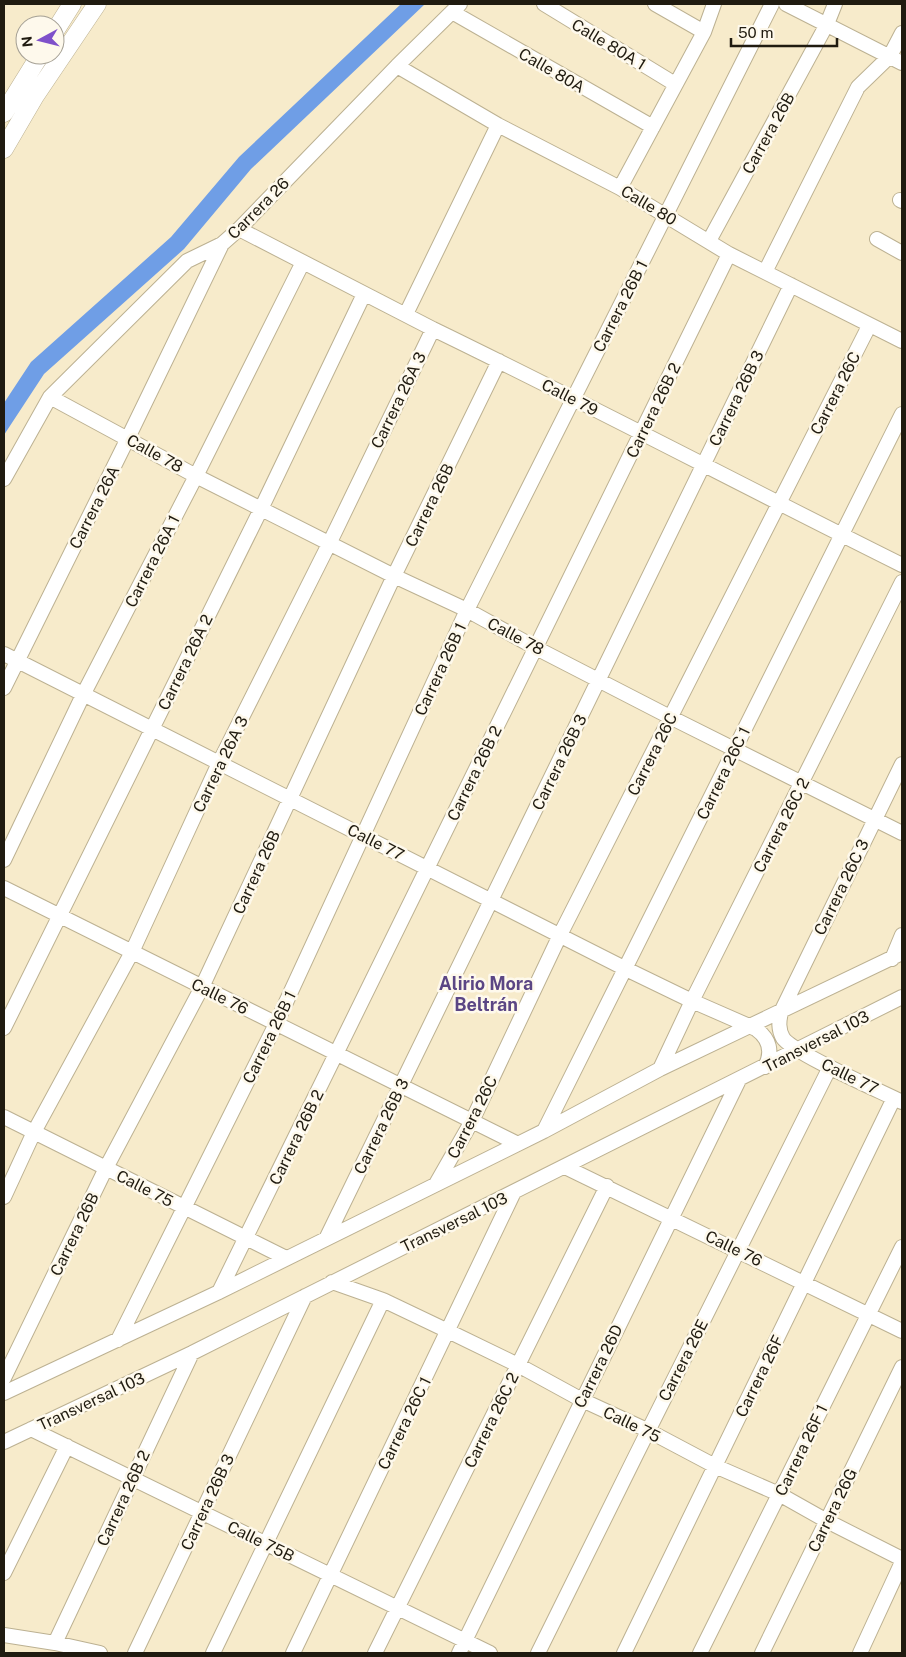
<svg xmlns="http://www.w3.org/2000/svg" width="906" height="1657" viewBox="0 0 906 1657" font-family="'Public Sans',sans-serif">
<rect width="100%" height="100%" fill="#f7ebcb"/>
<!-- water -->
<path fill="#6f9ee6" d="M401,4H425L251,169L184,249L44,374L4,435V403L31,362L171,237L239,157Z"/>
<g fill="none" stroke-linecap="round" stroke-linejoin="round">
<!-- minor casing -->
<g stroke="#bcb192" stroke-width="16">
<path id="minor" d="M544,4L675,84
M655,4L704,32
M786,4L902,63
M452,12L653,127
M397,66L498,125L620,188L729,254L902,341
M620,188L704,32L714,4
M900,200L902,201
M239,229L433,329C590,405 745,487 902,565
M877,239L902,253
M709,241L827,24L835,4
M765,272L858,87L890,56L902,33
M406,314L498,125
M50,397L196,476L394,576L467,610L536,648L670,717L902,833
M4,479L50,397L187,261L222,244L239,229L397,66L460,4
M4,654L626,969L692,1001L756,1029C770,1039 773,1052 765,1067
M4,688L128,438L222,244
M4,860L83,695L196,476L303,262
M4,888L518,1144
M892,959L902,935
M4,1028L261,509L364,294
M660,1069L692,1001L902,582
M902,1102C880,1091 793,1053 783,1038C778,1029 779,1021 781,1012L902,764
M4,1117L286,1258
M544,1131L902,414
M565,1167L902,1331
M436,1184L472,1121L560,935L869,326
M4,1197L34,1132L132,952L219,763L330,542L433,329
M326,1239L791,285
M332,1282L383,1300L448,1331L518,1365L582,1400L647,1430L715,1466L779,1494L827,1521L902,1559
M219,1292L729,254
M118,1340L276,1024L467,610L772,4
M4,1378L106,1168L202,987L394,576L499,361
M4,1393L219,1292L544,1131L660,1069L902,953
M31,1429L490,1653
M4,1442L192,1353L902,997
M4,1573L67,1446
M4,1635L55,1643L100,1653
M55,1643L192,1353
M135,1653L305,1296
M213,1653L383,1300
M293,1653L514,1192
M375,1653L607,1186
M459,1653L739,1080
M538,1653C634,1457 733,1263 830,1067
M624,1653L894,1098
M700,1653L902,1247
M762,1653L902,1367
M860,1653L902,1562"/>
</g>
<!-- major casing -->
<g stroke="#bcb192" stroke-width="19">
<path id="major" d="M55,31L72,4
M4,113L40,55
M4,149L35,96L97,4"/>
</g>
<!-- minor -->
<use href="#minor" stroke="#fff" stroke-width="14"/>
<!-- major -->
<use href="#major" stroke="#fff" stroke-width="18"/>
</g>
<g text-anchor="middle" stroke-width="5" stroke-linejoin="round" paint-order="stroke">
<!-- street labels -->
<g font-size="16" fill="#201b10" stroke="#fef9ec">
<text transform="translate(609 44) rotate(31)" y="6">Calle 80A 1</text>
<text transform="translate(552 70) rotate(30)" y="6">Calle 80A</text>
<text transform="translate(768 133) rotate(-61)" y="6">Carrera 26B</text>
<text transform="translate(649 205) rotate(31)" y="6">Calle 80</text>
<text transform="translate(258 208) rotate(-45)" y="6">Carrera 26</text>
<text transform="translate(620 306) rotate(-63)" y="6">Carrera 26B 1</text>
<text transform="translate(835 393) rotate(-63)" y="6">Carrera 26C</text>
<text transform="translate(570 397) rotate(27)" y="6">Calle 79</text>
<text transform="translate(736 398) rotate(-64)" y="6">Carrera 26B 3</text>
<text transform="translate(398 400) rotate(-64)" y="6">Carrera 26A 3</text>
<text transform="translate(653 410) rotate(-64)" y="6">Carrera 26B 2</text>
<text transform="translate(155 453) rotate(29)" y="6">Calle 78</text>
<text transform="translate(429 505) rotate(-64)" y="6">Carrera 26B</text>
<text transform="translate(94 507) rotate(-63)" y="6">Carrera 26A</text>
<text transform="translate(152 561) rotate(-63)" y="6">Carrera 26A 1</text>
<text transform="translate(516 636) rotate(28)" y="6">Calle 78</text>
<text transform="translate(185 662) rotate(-64)" y="6">Carrera 26A 2</text>
<text transform="translate(440 669) rotate(-65)" y="6">Carrera 26B 1</text>
<text transform="translate(652 754) rotate(-63)" y="6">Carrera 26C</text>
<text transform="translate(559 762) rotate(-64)" y="6">Carrera 26B 3</text>
<text transform="translate(220 764) rotate(-64)" y="6">Carrera 26A 3</text>
<text transform="translate(474 773) rotate(-64)" y="6">Carrera 26B 2</text>
<text transform="translate(723 773) rotate(-64)" y="6">Carrera 26C 1</text>
<text transform="translate(781 825) rotate(-63)" y="6">Carrera 26C 2</text>
<text transform="translate(376 842) rotate(27)" y="6">Calle 77</text>
<text transform="translate(256 872) rotate(-65)" y="6">Carrera 26B</text>
<text transform="translate(841 887) rotate(-64)" y="6">Carrera 26C 3</text>
<text transform="translate(220 996) rotate(26)" y="6">Calle 76</text>
<text transform="translate(269 1037) rotate(-64)" y="6">Carrera 26B 1</text>
<text transform="translate(816 1041) rotate(-27)" y="6">Transversal 103</text>
<text transform="translate(850 1076) rotate(26)" y="6">Calle 77</text>
<text transform="translate(472 1117) rotate(-63)" y="6">Carrera 26C</text>
<text transform="translate(381 1126) rotate(-64)" y="6">Carrera 26B 3</text>
<text transform="translate(296 1137) rotate(-64)" y="6">Carrera 26B 2</text>
<text transform="translate(145 1188) rotate(27)" y="6">Calle 75</text>
<text transform="translate(454 1222) rotate(-26)" y="6">Transversal 103</text>
<text transform="translate(74 1234) rotate(-64)" y="6">Carrera 26B</text>
<text transform="translate(734 1248) rotate(26)" y="6">Calle 76</text>
<text transform="translate(683 1360) rotate(-63)" y="6">Carrera 26E</text>
<text transform="translate(598 1366) rotate(-64)" y="6">Carrera 26D</text>
<text transform="translate(759 1376) rotate(-64)" y="6">Carrera 26F</text>
<text transform="translate(91 1401) rotate(-25)" y="6">Transversal 103</text>
<text transform="translate(491 1420) rotate(-64)" y="6">Carrera 26C 2</text>
<text transform="translate(404 1423) rotate(-64)" y="6">Carrera 26C 1</text>
<text transform="translate(632 1424) rotate(26)" y="6">Calle 75</text>
<text transform="translate(801 1450) rotate(-64)" y="6">Carrera 26F 1</text>
<text transform="translate(123 1498) rotate(-65)" y="6">Carrera 26B 2</text>
<text transform="translate(207 1502) rotate(-65)" y="6">Carrera 26B 3</text>
<text transform="translate(832 1510) rotate(-64)" y="6">Carrera 26G</text>
<text transform="translate(261 1541) rotate(26)" y="6">Calle 75B</text>
</g>
<!-- neighbourhood labels -->
<g font-size="18" font-weight="bold" fill="#5b4684" stroke="#fef9ec">
<text x="486" y="990">Alirio Mora<tspan x="486" dy="21">Beltrán</tspan></text>
</g>
</g>
<!-- border -->
<rect width="906" height="1657" fill="none" stroke="#201b10" stroke-width="10"/>
<!-- north arrow -->
<g transform="translate(40 40) rotate(263)"><circle r="24" fill="#fef9ec" stroke="#a5a094"/>
<path d="M0-4L9 19L0 12L-9 19Z" fill="#7f51ca"/>
<text y="-8" font-size="14" font-weight="bold" text-anchor="middle" fill="#201b10">N</text>
</g>
<!-- scale -->
<path d="M731 38v8h106v-8" fill="none" stroke="#201b10" stroke-width="2.5"/>
<text x="738" y="38" font-size="15" fill="#201b10" stroke="#fef9ec" stroke-width="4" paint-order="stroke">50 m</text>
</svg>
